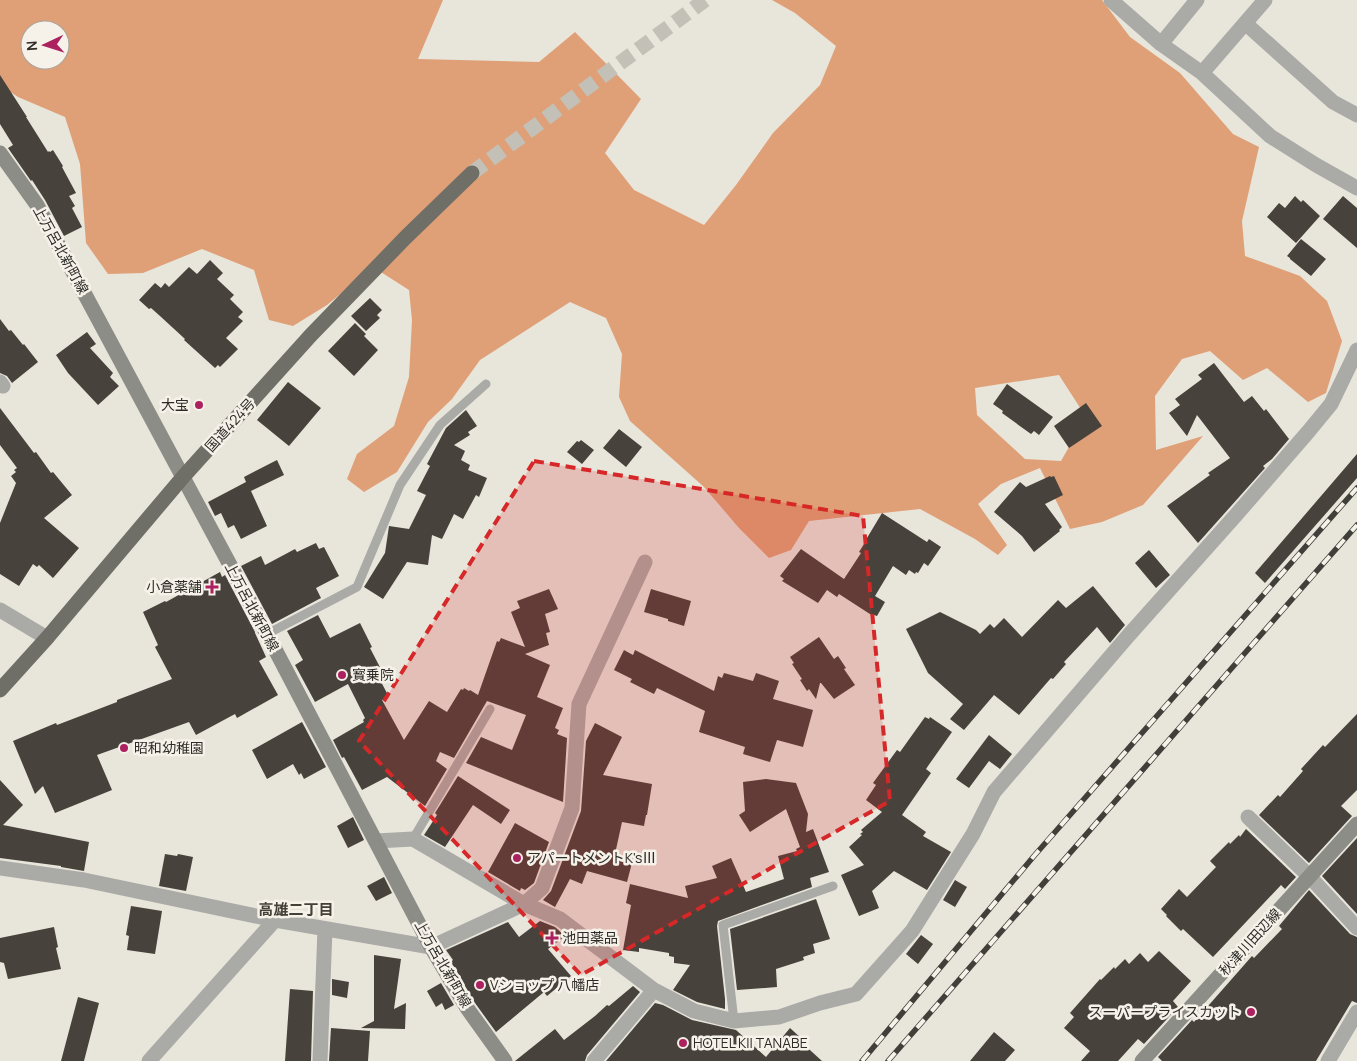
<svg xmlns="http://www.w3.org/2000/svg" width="1357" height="1061" viewBox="0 0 1357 1061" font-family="Manrope,'Noto Sans JP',sans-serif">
<rect width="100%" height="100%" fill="#e8e5db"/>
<!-- forest -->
<path fill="#dfa077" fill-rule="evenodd" d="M0,0H443L418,59L539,62L575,32L641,99L605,153L634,190L704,225L736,185L773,133L820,85L836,46L795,13L772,0H1102L1130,37L1180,73L1233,134L1259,147L1242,221L1245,256L1300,276L1327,301L1342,341L1326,393L1308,402L1267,368L1243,380L1210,351L1182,359L1155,396L1156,450L1203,436L1143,505L1102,522L1070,529L1040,468L1001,484L978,504L1007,545L998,555L975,539L920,509L809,521L791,550L769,558L739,528L704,487L630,421L619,397L622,354L606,318L570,302L480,360L452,399L428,422L397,472L364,492L347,479L357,454L394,426L409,377L412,320L409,290L373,267L327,305L293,326L269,320L254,270L202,249L143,273L108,274L86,243L80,164L65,117L18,97L0,85ZM30,30H60V60H30ZM1059,375L1086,417L1061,461L1025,459L977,415L975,388Z"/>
<!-- building -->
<path fill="#47423b" d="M0,75L27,117H26L48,152L49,151L50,152L53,150L63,166L62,167L76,193L69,196L75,206L72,208L82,227L64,236L45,200L32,180L31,181L8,148L13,145L0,124Z
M1295,196L1301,202L1303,200L1320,216L1296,243L1267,217L1279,203L1285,208Z
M1343,196L1357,208V248L1323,219Z
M1301,239L1326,259L1311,276L1290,259V258L1287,256Z
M210,260L223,273L217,279L234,295L230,299L243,312L238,317L243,321L226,338L238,349L220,367L218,365L215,368L184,340L185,339L160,316L151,308L149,309L139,300L155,283L161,288L165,283L169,287L189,267L197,274Z
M370,298L382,310L377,315L380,318L366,331L351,316Z
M0,319L9,331L11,330L23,345L24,344L38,362L12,383L7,376L0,373Z
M355,323L366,334L364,336L378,350L354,376L328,351Z
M87,332L96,344L90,348L113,373L110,377L119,386L98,405L68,373L56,355Z
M1214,363L1244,402L1252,396L1264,411L1266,409L1289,439L1272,459L1263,466L1265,468L1198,543L1167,506L1210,475L1208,473L1230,458L1197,415L1187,436L1169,413L1180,405L1175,399L1202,379L1198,375Z
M288,382L321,408L289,446L257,420Z
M1007,384L1053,417L1039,435L1034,431L1031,434L1002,413L1003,411L993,404Z
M1086,403L1102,426L1069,448L1054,426Z
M0,408L34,453L36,452L51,473L53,472L72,495L44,518L79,548L53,578L39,565L37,567L33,564L19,586L0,574V523L16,483L11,476L16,472L14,470L17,468L0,445Z
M466,410L477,426L468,432L470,435L454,445L465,451L461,460L470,465L468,470L487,478L479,497L476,495L463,519L454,514L442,539L432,535L428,565L407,562L383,599L364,587L385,553L389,526L409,529L426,495L417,491L430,466L427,464L446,428Z
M619,429L642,447L626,467L603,448Z
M581,440L594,450L582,464L567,452L577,441L579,442Z
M1357,454V478L1265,583L1255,573Z
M277,460L284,475L251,491L267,526L241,539L234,525L228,528L221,513L215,516L208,502L246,482L244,477Z
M1050,476L1051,477L1054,476L1063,495L1045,504L1062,527L1059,530L1060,531L1034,552L1022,536L994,512L1020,482L1026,487Z
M882,513L927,542L929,539L941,547L928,566L924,563L918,573L916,572L915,574L909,570L906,575L893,566L875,596L885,602L877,616L874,615L873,616L839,594L837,597L827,590L818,603L782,581L784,579L780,576L801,549L844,579L861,553L859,552L864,544V543Z
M316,543L319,549L324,547L339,576L316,588L321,598L272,624L241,566L261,556L265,565L295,549L297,552Z
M1149,550L1170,575L1156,588L1135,563Z
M220,572L222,577L225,575L255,632V633L266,657L259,661L278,695L237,718L235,714L196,735L189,722L97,755L112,790L55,813L43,786L35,794L13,741L56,723L57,725L117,702V700L172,679L155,647L158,645L143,612L165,601L166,602Z
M1093,586L1125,625L1110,643L1097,627L1064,662L1066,664L1053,679L1051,678L1019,715L994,695L964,730L950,719L963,704L928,673L906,629L940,612L976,630L980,634L990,624L994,628L1004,618L1022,637L1058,600L1066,608Z
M549,589L558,609L545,614L550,632L546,633L549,645L525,654L550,665L537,697L563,708L555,728L559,730L557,734L567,738L563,802L466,763L481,737L512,750L526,715L487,701L454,758L440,752L436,761L447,769L425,806L387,777L362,790L344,757L342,758L333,740L364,722L363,720L365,718L348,684L315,702L295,665L303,660L287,631L318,615L330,638L360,623L372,647L370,648L384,675L379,678L389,697L382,700L404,740L429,701L447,712L461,689L463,690L464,688L469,691L470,690L478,695L497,641L499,642L501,638L525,647L511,612L520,608L517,601Z
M651,589L691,601L684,626L668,621V619L644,612Z
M819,637L834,659L838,656L846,668L844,669L855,685L834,699L821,683H820L816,699L809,689L807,691L800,680L802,679L792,664L794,663L790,657Z
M624,650L633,655L635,650L714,691L718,676L722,678L724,673L753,681L756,673L779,681L773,699L813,710L803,747L777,740L770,762L743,754L745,747L699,732L705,711L657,688L654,694L630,682L632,679L614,670Z
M1357,714V790L1341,806L1352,816L1309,863L1259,815L1278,795L1280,797L1303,771L1301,769L1323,745L1325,747Z
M925,717L929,719L930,717L952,732L928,766L926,769L931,773L902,815L926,832L923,836L951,852L927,890L894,871L872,891L879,908L859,916L841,875L864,865L849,847L862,835L860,834L863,832L861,830L882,812L866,800L876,785L873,783L897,750L900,752Z
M302,722L326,767L304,779L301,773L299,775L293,764L267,779L252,750Z
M595,723L622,737L603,775L652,784L647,815H646L644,826L622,822L615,854L633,859L627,882L587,871L582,884L570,879L555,907L543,900L551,891L581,811L586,741Z
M989,735L1012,754L1000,769L989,761L969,788L956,779Z
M458,776L510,810L501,824L473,805L445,847L424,835L437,815L435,813Z
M766,779L796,783L808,814L806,832L813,829L829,872L810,878L812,887L718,921L717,926L725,999V1009L697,1002L673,990L690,965L674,963V957L669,956V953L639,948V952L623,950L631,905L626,903L630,884L688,898L685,886L717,878L712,866L731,858L746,892L784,879L778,856L797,851L796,849L800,847L786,809L750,832L739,815L745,811L743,782Z
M0,780L23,805L3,825L89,842L84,871L61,867V866L0,858Z
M353,817L364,840L348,848L337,826Z
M515,823L549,842L534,883L525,890L521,888L520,891L488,872Z
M1246,829L1296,877L1285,889L1281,885L1213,957L1183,929L1181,931L1166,916L1167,915L1161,909L1179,889L1187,897L1216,867L1210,861L1229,842L1230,844L1239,835L1240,837Z
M1357,838V914L1322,876Z
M165,854L177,856L178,854L193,857L186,891L159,886Z
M384,877L392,893L376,901L367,886Z
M955,880L967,887L955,907L943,900Z
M1309,890L1350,934L1357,937V1003L1352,1001L1316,1061H1162L1158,1057L1192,1020L1194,1022L1252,956L1254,958L1282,929L1279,926Z
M816,899L830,939L813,944L815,953L803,957L804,960L776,969L777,987L737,990L730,929Z
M131,906L162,911L155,954L127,950L129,936L126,935Z
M540,921L555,927L565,936L548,949L571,976L547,996L544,992L496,1032L475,1003L451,962L453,960L446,950L508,922L519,937Z
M54,927L58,947L56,948L61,969L8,979L4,963L0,962V938Z
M921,935L933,944L918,964L906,954Z
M1159,951L1191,981L1173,1001L1178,1007L1144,1044L1138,1039L1118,1061H1081L1090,1051L1064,1028L1074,1017L1070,1013L1100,979L1101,980L1114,967L1115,969L1125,959L1129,964L1140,953L1148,962Z
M374,955L401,959L394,1009L406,1003L405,1029L361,1028L374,1021Z
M332,979L349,982L347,998L332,995Z
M441,983L454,1005L445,1010L442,1003L436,1007L427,991Z
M633,986L640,992L587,1055L585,1061H515L555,1029L564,1040L595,1016L607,1005L609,1006Z
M290,989L313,991L311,1061H285Z
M78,997L99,1003L84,1061H61Z
M655,1003L663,1005L692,1020L736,1030L766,1057L790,1028L802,1039L800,1041L822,1061H606Z
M331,1028L370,1031L368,1061H329Z
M994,1032L1015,1050L1005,1061H970Z"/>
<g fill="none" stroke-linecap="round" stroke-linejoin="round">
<!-- trunk-tunnel -->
<path stroke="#c3c0b7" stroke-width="15" stroke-dasharray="15 8" stroke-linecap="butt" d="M472,173L705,0"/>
<!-- service -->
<path stroke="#aaaaa6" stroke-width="9" d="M267,634L357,587L400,485L440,425L486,384
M413,839L490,709
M734,1021L723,925L833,886"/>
<!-- minor -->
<path stroke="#aaaaa6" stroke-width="15" d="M1111,0L1161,44L1202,73L1270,136L1316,165L1357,188
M1245,23L1333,102L1357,115
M1161,44L1197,0
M1202,73L1265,0
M0,382L3,386
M0,610L47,638
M1248,817L1309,876L1357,928
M376,841L413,839L524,904L560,919L654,990L694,1011L734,1021L779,1017L820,1003L856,994L912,931L973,834L994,792L1128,636L1236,515L1308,432L1331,404L1357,350
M0,868L84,880L275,920L431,947L524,904L542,888L572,808L579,704L645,562
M149,1061L275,920
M320,1061L325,929
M594,1061L654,990
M1328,1061L1357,1012"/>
<!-- secondary -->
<path stroke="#8d8d87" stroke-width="15" d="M0,153L37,205L267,634L431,947L467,1008L505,1061
M1142,1061L1357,824"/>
<!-- trunk -->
<path stroke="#6f6f68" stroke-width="15" d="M0,690L47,638L183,477L311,335L406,237L472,173"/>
<!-- rail casing -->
<g stroke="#403f3a" stroke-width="5.5">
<path id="rail" d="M862,1061L1034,856L1357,488
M888,1061L1357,525"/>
</g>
<!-- rail -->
<use href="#rail" stroke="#f6f2e9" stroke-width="4" stroke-dasharray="11" stroke-linecap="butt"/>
</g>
<!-- marked area -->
<path fill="#d62828" fill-opacity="0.2" stroke="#d62828" stroke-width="4" stroke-dasharray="10 6" stroke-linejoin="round" d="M534,461L863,516L890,801L581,975L359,741Z"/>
<!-- markers -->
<g fill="#ac2160" stroke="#f6f2e9" stroke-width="2">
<circle cx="199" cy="405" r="5"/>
<path d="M209.5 579.5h5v5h5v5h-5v5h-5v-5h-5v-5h5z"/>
<circle cx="342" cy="675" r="5"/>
<circle cx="124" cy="748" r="5"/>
<circle cx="517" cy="858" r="5"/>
<path d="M549.5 930.5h5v5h5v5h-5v5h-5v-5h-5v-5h5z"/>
<circle cx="480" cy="985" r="5"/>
<circle cx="1251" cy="1012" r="5"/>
<circle cx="683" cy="1043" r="5"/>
</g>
<g text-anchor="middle" stroke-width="5" stroke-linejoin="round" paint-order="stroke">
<!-- street labels -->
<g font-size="14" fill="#2d2c28" stroke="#f6f2e9">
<text transform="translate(61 250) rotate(61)" y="5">上万呂北新町線</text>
<text transform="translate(230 425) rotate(-48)" y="5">国道424号</text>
<text transform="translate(252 607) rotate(62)" y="5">上万呂北新町線</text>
<text transform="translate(1250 942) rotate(-48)" y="5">秋津川田辺線</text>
<text transform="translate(443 964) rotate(60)" y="5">上万呂北新町線</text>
</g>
<!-- poi labels -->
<g font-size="14" fill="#2d2c28" stroke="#f6f2e9" text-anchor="start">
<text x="189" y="410" text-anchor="end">大宝</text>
<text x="202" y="592" text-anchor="end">小倉薬舗</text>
<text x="352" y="680">寳乗院</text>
<text x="134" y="753">昭和幼稚園</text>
<text x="527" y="863">アパートメントK'sⅢ</text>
<text x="562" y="943">池田薬品</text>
<text x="490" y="990">Vショップ 八幡店</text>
<text x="1241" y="1017" text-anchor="end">スーパープライスカット</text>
<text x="693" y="1048">HOTEL KII TANABE</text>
</g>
<!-- neighbourhood labels -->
<g font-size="15" font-weight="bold" fill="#434038" stroke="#f6f2e9">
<text x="296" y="915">高雄二丁目</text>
</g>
</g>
<!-- north arrow -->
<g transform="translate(45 45) rotate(266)"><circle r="24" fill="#f6f2e9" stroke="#a6a39c"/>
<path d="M0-4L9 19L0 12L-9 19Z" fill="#ac2160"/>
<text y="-8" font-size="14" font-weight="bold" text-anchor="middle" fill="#2d2c28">N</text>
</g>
</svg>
